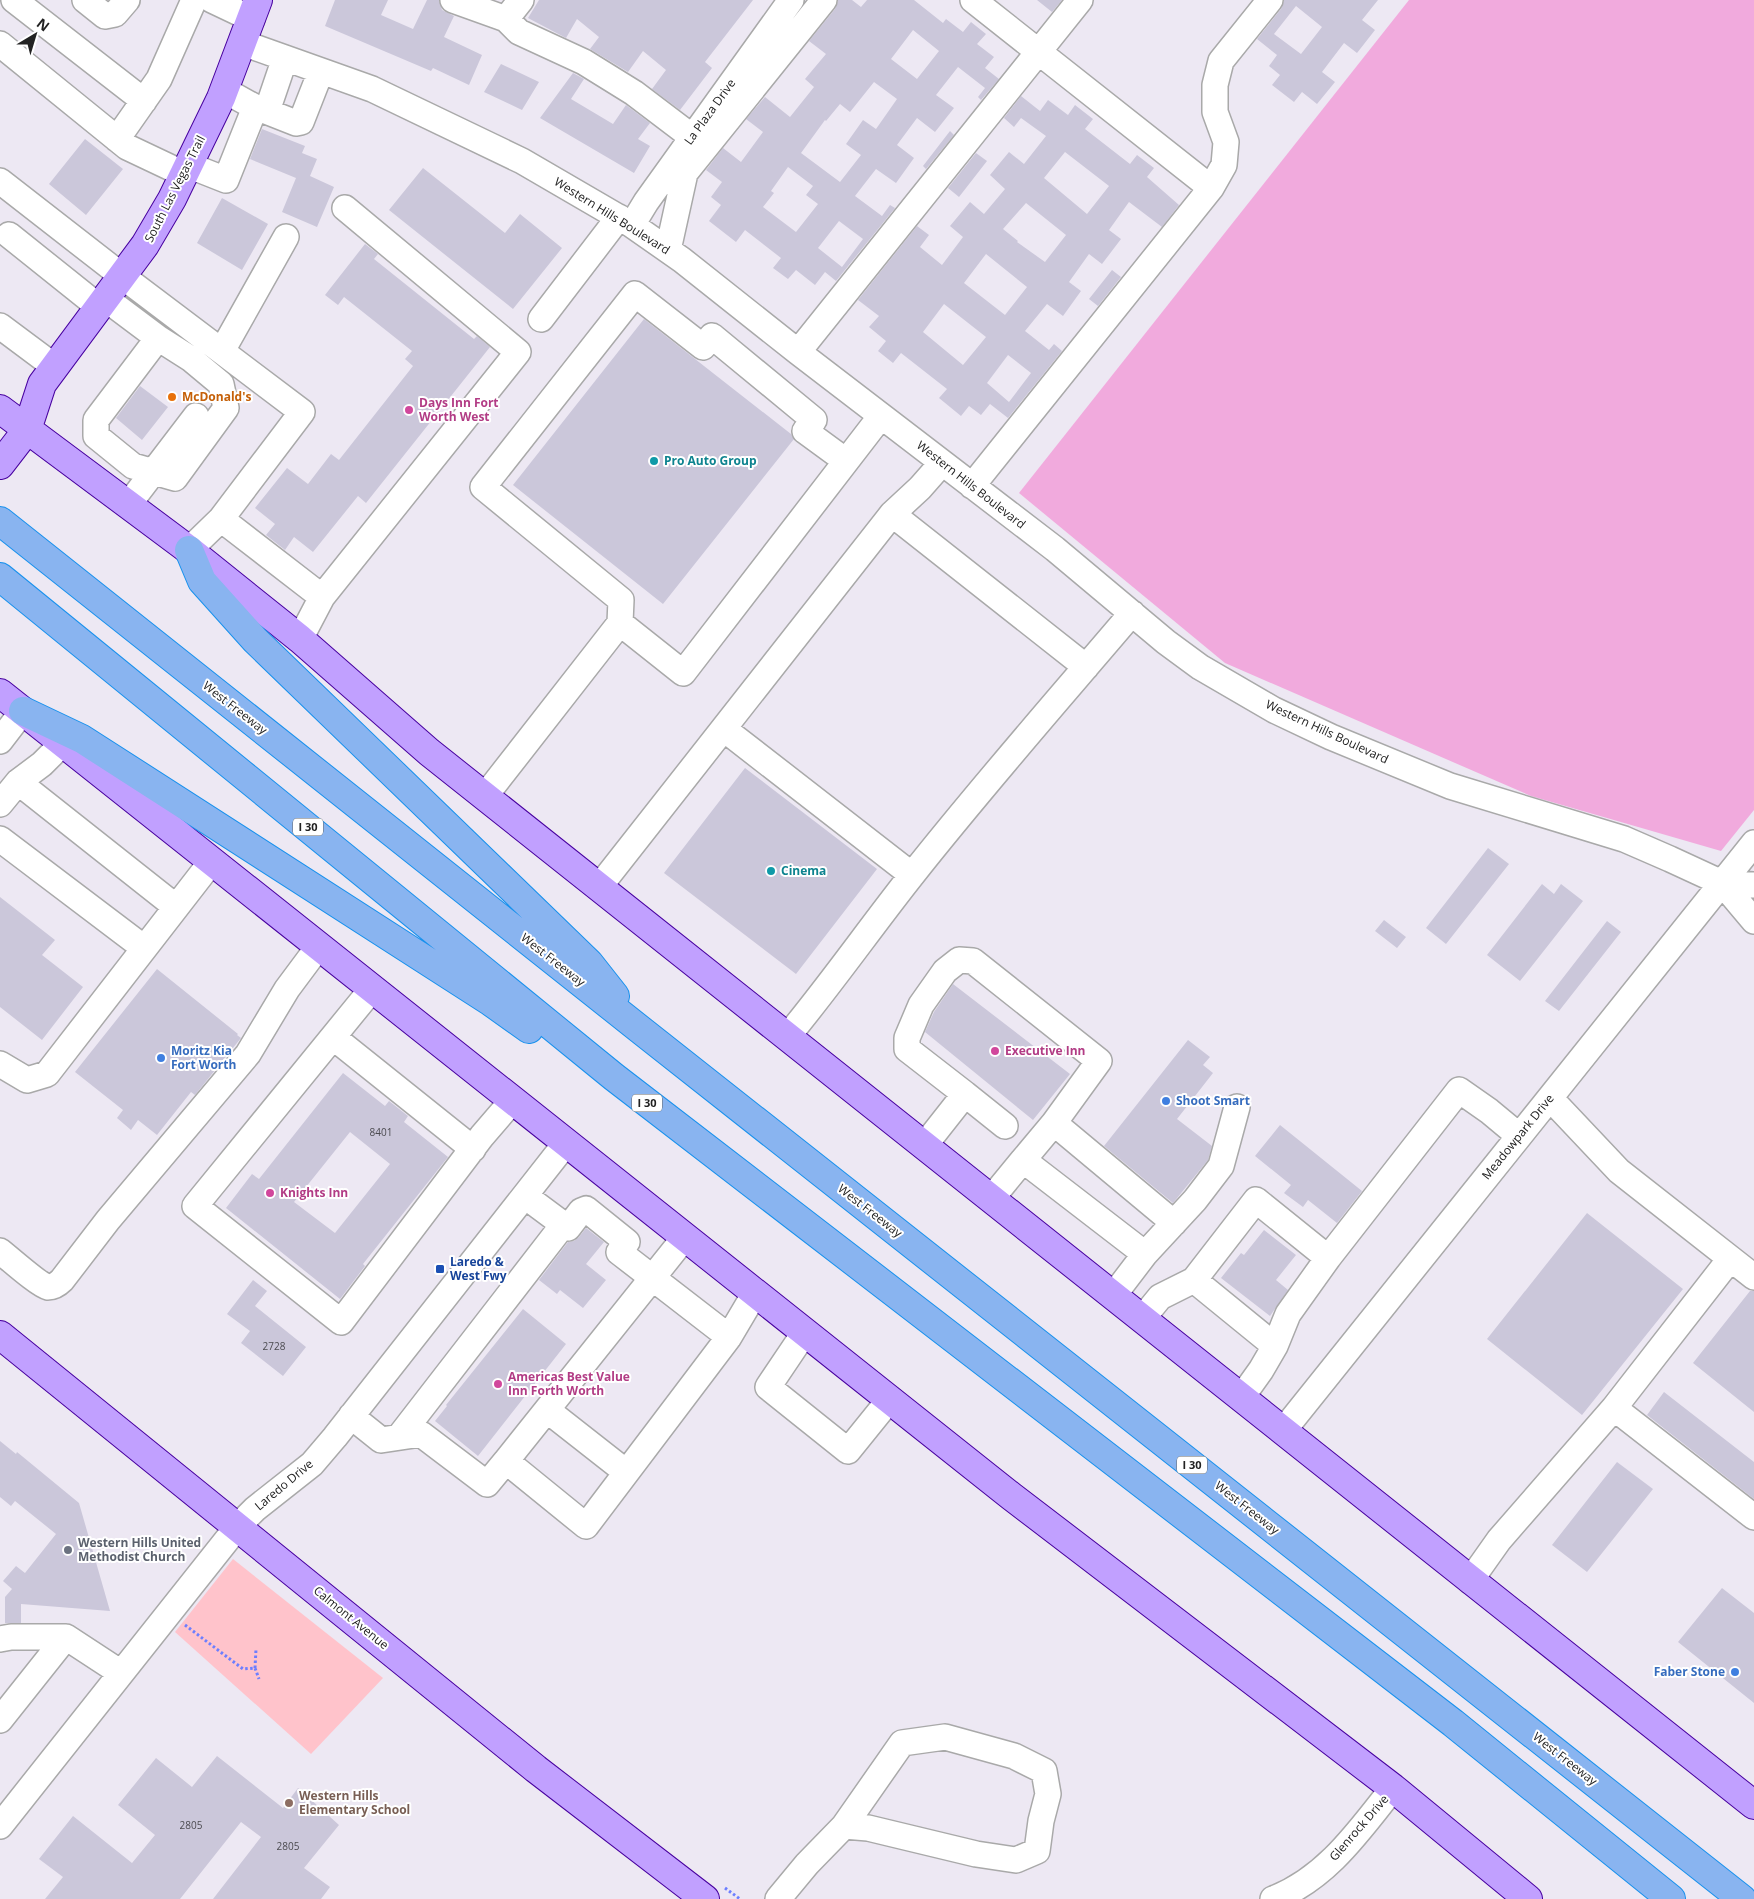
<svg xmlns="http://www.w3.org/2000/svg" width="1754" height="1899" viewBox="0 0 1754 1899" font-family="'Open Sans',sans-serif">
<rect width="100%" height="100%" fill="#ede8f3"/>
<!-- grass -->
<path fill="#f1aadd" d="M1409,0H1754V810L1721,851L1531,796L1225,663L1019,493Z"/>
<!-- park -->
<path fill="#ffc3cb" d="M233,1559L383,1678L311,1754L175,1632Z"/>
<!-- building -->
<path fill="#cbc7da" fill-rule="evenodd" d="M335,0H388L381,15L413,29L427,0H439L442,10L454,16L444,37L482,55L469,85L433,68L431,71L325,26Z
M539,0H753L705,62L712,68L680,110L652,89L666,70L643,51L628,72L590,49L599,37L577,19L566,38L528,18Z
M838,0H852L861,7L867,0H914L943,23L946,19L963,32L971,22L986,34L977,44L994,57L985,68L999,79L981,100L978,97L985,88L958,67L936,95L954,108L935,132L917,118L897,145L914,158L896,183L876,169L855,196L882,216L890,205L895,208L836,281L825,272L815,285L796,270L788,279L773,268L781,258L745,230L736,242L709,221L721,205L711,197L722,182L706,170L723,148L741,162L763,132L746,119L765,97L790,117L814,87L805,79L826,54L809,41L835,9ZM913,30L939,51L917,79L891,59ZM874,82L897,99L876,129L863,120L846,144L861,155L840,182L801,153L825,120L826,121L840,104L850,112ZM788,167L813,186L806,195L818,204L796,232L763,207L774,193L771,191ZM839,221L863,239L842,267L818,248Z
M1037,0H1062L1052,12Z
M1284,0H1378L1362,20L1375,30L1357,53L1344,43L1322,72L1335,82L1317,104L1302,92L1294,102L1272,85L1280,75L1269,66L1277,55L1257,39L1281,9ZM1296,6L1322,27L1301,54L1274,34Z
M501,64L539,82L522,110L484,92Z
M573,73L584,79L571,99L613,124L626,105L650,123L638,139L650,146L634,173L540,118Z
M1021,96L1040,111L1048,100L1068,115L1075,105L1093,119L1085,129L1130,164L1137,155L1154,168L1147,177L1179,205L1162,227L1129,202L1109,230L1121,239L1102,264L1089,254L1069,282L1081,291L1063,316L1047,304L1025,331L1049,350L1054,344L1062,351L1008,418L990,404L981,415L969,406L961,416L939,398L947,389L901,353L893,363L878,351L886,341L869,327L879,316L858,300L917,226L929,235L920,247L942,265L963,237L950,226L970,202L984,214L1005,189L990,175L1009,152L1024,164L1046,136L1021,118L1014,127L1004,118ZM1065,152L1109,186L1087,214L1044,178ZM1026,203L1066,235L1045,262L1017,242L1018,241L1003,229ZM986,254L1027,287L1005,315L964,283ZM944,304L986,337L963,365L923,332ZM1008,355L1031,373L1009,402L987,383Z
M262,129L305,146L302,153L317,159L310,176L334,187L317,227L282,212L296,178L250,159Z
M950,131L954,135L926,169L923,166Z
M85,139L123,169L86,215L49,184Z
M976,153L987,161L959,197L948,188Z
M423,168L505,233L520,214L562,248L513,309L389,210Z
M222,198L268,224L242,270L197,243Z
M365,244L378,254L374,259L474,339L477,336L490,347L366,503L358,496L313,552L294,537L285,550L266,535L275,524L255,508L287,468L308,484L331,454L339,460L413,366L405,359L412,351L344,297L338,305L325,295Z
M1112,270L1121,277L1098,306L1089,299Z
M644,319L791,434L794,439L663,604L513,485Z
M140,386L168,407L142,440L116,418Z
M745,768L877,869L796,974L664,873Z
M1488,848L1509,864L1446,944L1426,928Z
M1542,884L1554,894L1561,884L1583,901L1520,981L1487,955Z
M0,897L55,940L42,955L83,987L42,1040L0,1007Z
M1384,920L1406,937L1397,948L1375,931Z
M1607,921L1621,932L1559,1011L1545,1001Z
M157,969L238,1034L237,1035L241,1038L195,1095L191,1092L157,1135L138,1120L131,1130L117,1118L123,1110L75,1072Z
M953,984L1070,1074L1033,1120L925,1032L934,1012Z
M1188,1040L1210,1057L1203,1065L1213,1073L1177,1119L1212,1146L1208,1160L1173,1203L1104,1146Z
M343,1073L385,1106L389,1101L408,1116L404,1122L448,1157L363,1264L365,1266L340,1299L226,1208L252,1174L259,1179ZM350,1132L390,1164L335,1233L294,1202Z
M1280,1125L1362,1191L1337,1223L1308,1200L1303,1207L1284,1193L1291,1185L1255,1156Z
M1587,1213L1683,1289L1582,1415L1487,1339Z
M586,1228L604,1242L586,1264L606,1280L583,1308L560,1290L557,1294L539,1280L568,1242L574,1241L579,1237Z
M1264,1230L1296,1255L1276,1280L1288,1290L1270,1316L1221,1278L1241,1253L1244,1255Z
M253,1280L267,1291L255,1306L306,1347L283,1376L241,1343L250,1331L227,1314Z
M1750,1291H1754V1412L1693,1363Z
M523,1309L566,1344L478,1456L435,1421L447,1406L446,1405Z
M1664,1392L1754,1462V1499L1647,1415Z
M0,1441L16,1454L17,1452L79,1503L110,1611L21,1604V1623H5V1597L12,1589L3,1581L16,1566L25,1573L56,1534L15,1501L11,1506L0,1497Z
M1617,1462L1653,1489L1587,1572L1552,1545Z
M1722,1588L1754,1613V1703L1678,1642Z
M217,1756L283,1808L298,1788L339,1825L304,1868L330,1887L321,1899H213L261,1837L241,1822L180,1899H45L63,1877L39,1859L73,1816L132,1863L155,1835L118,1805L156,1758L192,1787Z"/>
<g fill="none" stroke-linecap="round" stroke-linejoin="round">
<!-- minor casing -->
<g stroke="#a9a9a9" stroke-width="28">
<path id="minor" d="M14,0L144,101
M85,0L105,16L115,14L127,0
M212,0L252,19
M453,0L506,19L521,0
M506,19L519,32L584,62L634,93L692,137
M0,44L127,147L184,174
M242,45L254,47L372,89L522,161L632,225L682,260L798,352L1055,549L1166,642L1200,667L1274,710L1331,737L1450,786L1624,839L1670,859L1722,883L1754,885
M253,106L296,123L301,122L321,71
M267,111L285,58
M117,139L159,79L194,0
M188,165L226,180L254,110L253,106L224,90
M0,181L122,276L302,412L221,519L189,550
M1211,188L1224,165L1226,142L1215,112V85L1221,61L1270,0
M632,225L646,202L791,0
M9,235L99,307
M668,250L685,173L824,0
M106,299L158,338L191,359L221,384L226,408L175,478L133,466L96,436V420L158,338
M541,319L619,217
M0,326L55,367
M222,351L286,237
M798,352L1080,0
M972,486L1211,188L973,0
M128,505L196,416
M892,514L1086,667
M221,519L322,597L518,352L345,208
M620,623L621,600L483,487L635,294L703,347L712,336L814,420L805,431L846,461
M300,639L322,597
M724,729L912,875
M0,741L23,711
M18,782L176,907
M485,796L620,623L683,673L881,416
M0,804L18,782L42,764L63,743
M0,839L144,948
M1722,883L1754,921
M599,887L892,514L920,488L942,463
M372,989L195,1206L341,1322L482,1136L513,1100
M333,1037L473,1149
M787,1037C831,984 870,928 912,875C983,785 1058,700 1132,613
M0,1064L27,1080L47,1074L212,861
M965,1094L1005,1126
M1550,1098L1619,1171L1754,1277
M924,1146L965,1094L907,1049V1038L921,1005L945,971L959,960L973,961L1099,1061L1054,1123
M525,1196L568,1228L581,1211L586,1209L627,1242L619,1252L729,1337
M991,1199L1023,1160
M0,1251C9,1258 39,1285 48,1287C54,1287 59,1283 62,1280L108,1220L248,1054L287,989L319,946
M1145,1254L1023,1160L1054,1123L1174,1223
M1328,1258L1459,1090L1489,1111L1519,1136
M1194,1280L1275,1346
M1113,1296L1145,1254L1195,1200L1221,1166L1237,1107
M1142,1319L1160,1297L1194,1280L1256,1200L1328,1258L1288,1314L1275,1346L1261,1370L1241,1398
M805,1332L768,1387L848,1451L890,1399
M1614,1408L1730,1259
M547,1410L626,1472
M351,1416L381,1440L421,1434L487,1484L506,1461L586,1526L729,1337L755,1293
M1283,1431L1754,843
M399,1437L563,1225
M506,1461L685,1237
M1470,1581L1499,1540L1614,1408L1754,1517
M0,1639L11,1637H66L121,1673
M0,1720L66,1637
M0,1826L238,1526L255,1509L312,1464L335,1437L566,1143
M778,1899L807,1864L844,1826L902,1743L945,1737L1014,1756L1044,1771L1048,1794L1041,1821L1037,1851L1016,1860L976,1854L868,1828L844,1826
M1273,1899C1326,1879 1359,1831 1393,1788"/>
</g>
<!-- major casing -->
<g stroke="#47009f" stroke-width="30">
<path id="major" d="M0,409L189,550L300,639L429,752L1754,1805
M0,465L27,430L42,384L145,245L172,199L221,98L258,0
M0,693L1011,1496L1393,1788L1528,1899
M0,1335L536,1769L705,1899"/>
</g>
<!-- highway casing -->
<g stroke="#1891ed" stroke-width="30">
<path id="highway" d="M0,521L642,1031L1742,1899
M189,550L202,581L255,640L589,963L615,996
M0,577L614,1077L1453,1723L1671,1899
M23,711L82,739L491,1002L529,1029"/>
</g>
<!-- path -->
<path stroke="#6c7eff" stroke-width="3" stroke-dasharray="2.5 2.5" stroke-linecap="butt" d="M185,1625L243,1669L255,1668L259,1679
M255,1668L256,1649
M725,1888L740,1899"/>
<!-- minor -->
<use href="#minor" stroke="#fff" stroke-width="25"/>
<!-- major -->
<use href="#major" stroke="#c1a0ff" stroke-width="28"/>
<!-- highway -->
<use href="#highway" stroke="#89b4f0" stroke-width="28"/>
</g>
<!-- markers -->
<circle fill="#e8710a" stroke="#fff" stroke-width="2" cx="172" cy="397" r="5"/>
<g fill="#d1479c" stroke="#fff" stroke-width="2">
<circle cx="409" cy="410" r="5"/>
<circle cx="995" cy="1051" r="5"/>
<circle cx="270" cy="1193" r="5"/>
<circle cx="498" cy="1384" r="5"/>
</g>
<g fill="#0f9aa8" stroke="#fff" stroke-width="2">
<circle cx="654" cy="461" r="5"/>
<circle cx="771" cy="871" r="5"/>
</g>
<g fill="#3f7fe0" stroke="#fff" stroke-width="2">
<circle cx="161" cy="1058" r="5"/>
<circle cx="1166" cy="1101" r="5"/>
<circle cx="1735" cy="1672" r="5"/>
</g>
<rect fill="#1a4fb4" stroke="#fff" stroke-width="2" x="435" y="1264" width="10" height="10" rx="2.5"/>
<circle fill="#6b7280" stroke="#fff" stroke-width="2" cx="68" cy="1550" r="5"/>
<circle fill="#8d6e63" stroke="#fff" stroke-width="2" cx="289" cy="1803" r="5"/>
<g text-anchor="middle" stroke-width="4" stroke-linejoin="round" paint-order="stroke">
<!-- number labels -->
<g font-size="10" fill="#4c4b50">
<text x="381" y="1136">8401</text>
<text x="274" y="1350">2728</text>
<text x="191" y="1829">2805</text>
<text x="288" y="1850">2805</text>
</g>
<!-- shield labels -->
<g fill="#fff" stroke="#646464" stroke-width="1">
<rect x="293" y="818.5" width="30" height="17" rx="4"/>
<rect x="632" y="1094.5" width="30" height="17" rx="4"/>
<rect x="1177" y="1456.5" width="30" height="17" rx="4"/>
</g>
<g font-size="11" font-weight="bold" fill="#222">
<text x="308" y="831">I 30</text>
<text x="647" y="1107">I 30</text>
<text x="1192" y="1469">I 30</text>
</g>
<!-- street labels -->
<g font-size="12" fill="#222" stroke="#fff">
<text transform="translate(710 112) rotate(-54)" y="4">La Plaza Drive</text>
<text transform="translate(175 189) rotate(-63)" y="4">South Las Vegas Trail</text>
<text transform="translate(612 216) rotate(32)" y="4">Western Hills Boulevard</text>
<text transform="translate(971 485) rotate(38)" y="4">Western Hills Boulevard</text>
<text transform="translate(235 708) rotate(38)" y="4">West Freeway</text>
<text transform="translate(1327 732) rotate(25)" y="4">Western Hills Boulevard</text>
<text transform="translate(553 960) rotate(38)" y="4">West Freeway</text>
<text transform="translate(1518 1137) rotate(-51)" y="4">Meadowpark Drive</text>
<text transform="translate(870 1211) rotate(38)" y="4">West Freeway</text>
<text transform="translate(284 1485) rotate(-40)" y="4">Laredo Drive</text>
<text transform="translate(1247 1508) rotate(38)" y="4">West Freeway</text>
<text transform="translate(351 1618) rotate(39)" y="4">Calmont Avenue</text>
<text transform="translate(1565 1759) rotate(38)" y="4">West Freeway</text>
<text transform="translate(1359 1828) rotate(-49)" y="4">Glenrock Drive</text>
</g>
<!-- food labels -->
<g font-size="12" font-weight="bold" fill="#c56008" stroke="#fff" text-anchor="start">
<text x="182" y="401">McDonald's</text>
</g>
<!-- hotel labels -->
<g font-size="12" font-weight="bold" fill="#b23c85" stroke="#fff" text-anchor="start">
<text x="419" y="407">Days Inn Fort<tspan x="419" dy="14">Worth West</tspan></text>
<text x="1005" y="1055">Executive Inn</text>
<text x="280" y="1197">Knights Inn</text>
<text x="508" y="1381">Americas Best Value<tspan x="508" dy="14">Inn Forth Worth</tspan></text>
</g>
<!-- culture labels -->
<g font-size="12" font-weight="bold" fill="#0d838f" stroke="#fff" text-anchor="start">
<text x="664" y="465">Pro Auto Group</text>
<text x="781" y="875">Cinema</text>
</g>
<!-- shop labels -->
<g font-size="12" font-weight="bold" fill="#366cbe" stroke="#fff" text-anchor="start">
<text x="171" y="1055">Moritz Kia<tspan x="171" dy="14">Fort Worth</tspan></text>
<text x="1176" y="1105">Shoot Smart</text>
<text x="1725" y="1676" text-anchor="end">Faber Stone</text>
</g>
<!-- transit labels -->
<g font-size="12" font-weight="bold" fill="#164399" stroke="#fff" text-anchor="start">
<text x="450" y="1266">Laredo &amp;<tspan x="450" dy="14">West Fwy</tspan></text>
</g>
<!-- worship labels -->
<g font-size="12" font-weight="bold" fill="#5b616d" stroke="#fff" text-anchor="start">
<text x="78" y="1547">Western Hills United<tspan x="78" dy="14">Methodist Church</tspan></text>
</g>
<!-- education labels -->
<g font-size="12" font-weight="bold" fill="#785e54" stroke="#fff" text-anchor="start">
<text x="299" y="1800">Western Hills<tspan x="299" dy="14">Elementary School</tspan></text>
</g>
</g>
<!-- north arrow -->
<g transform="translate(35 35) rotate(38)" stroke="#ffffff" stroke-width="4" paint-order="stroke">
<path d="M0-4L9 19L0 12L-9 19Z" fill="#222222"/>
<text y="-8" font-size="14" font-weight="bold" text-anchor="middle" fill="#222222">N</text>
</g>
</svg>
